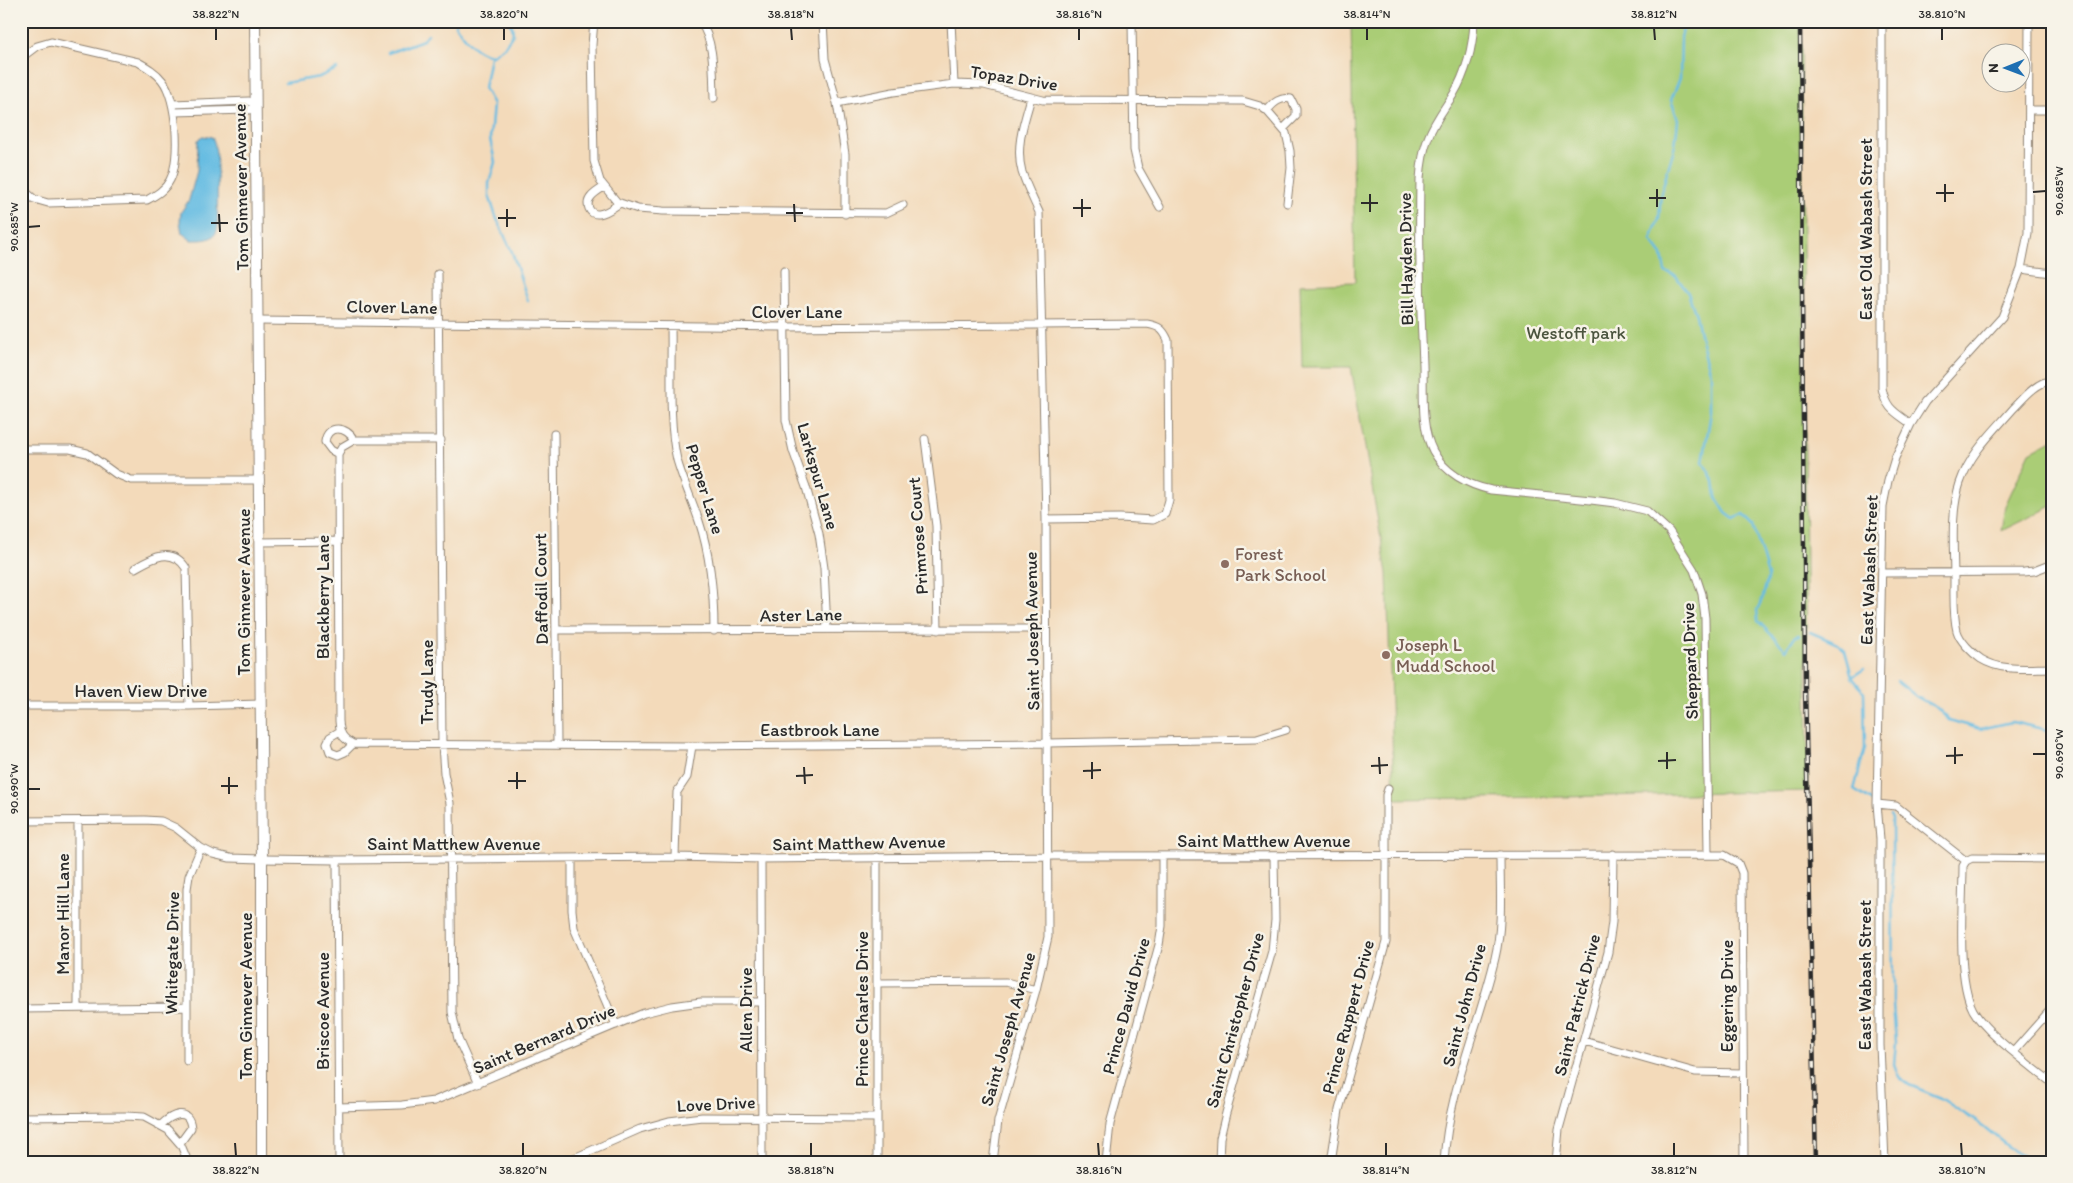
<svg xmlns="http://www.w3.org/2000/svg" width="2073" height="1183" viewBox="0 0 2073 1183" font-family="Itim,sans-serif">
<rect width="100%" height="100%" fill="#f7f3e8"/>
<filter id="ink" filterUnits="userSpaceOnUse"><feTurbulence type="fractalNoise" baseFrequency=".02" numOctaves="2"/><feDisplacementMap in="SourceGraphic" scale="10" xChannelSelector="R" yChannelSelector="G"/><feConvolveMatrix kernelMatrix="1 2 1 2 8 2 1 2 1" color-interpolation-filters="sRGB"/></filter>
<filter id="wash" filterUnits="userSpaceOnUse"><feTurbulence type="fractalNoise" baseFrequency=".0096" numOctaves="4" result="noise"/><feDisplacementMap in="SourceGraphic" scale="20" xChannelSelector="R" yChannelSelector="G"/><feGaussianBlur stdDeviation="1.12" result="paint"/><feColorMatrix in="noise" values="0 0 0 0 0 0 0 0 0 0 0 0 0 0 0 0 0 1.4 0 .05"/><feComposite in="paint" operator="in"/></filter>
<g filter="url(#wash)">
<rect width="100%" height="100%" fill="#f3daba"/>
<!-- green -->
<path fill="#aacd76" stroke="#6a7c50" d="M1351,21H1801L1808,791L1563,797L1394,799L1387,573L1351,367H1302L1300,284L1355,282Z
M2052,440V506L2001,531L2005,506L2030,452Z"/>
<!-- water -->
<path fill="#65bce2" stroke="#487486" d="M202,136L212,137C220,148 216,208 218,226C216,241 204,240 191,240L182,233L180,222L181,212L189,200L197,171L198,140Z"/>
<g fill="none" stroke-linecap="round" stroke-linejoin="round">
<!-- stream -->
<path stroke="#65bce2" stroke-width="2.5" d="M457,21L455,25C467,38 472,53 493,55
M507,21L512,26L513,34L504,47L490,57L484,88L493,104L490,139L495,162L489,183V195L496,217L512,252L528,301
M1685,21L1681,37L1680,78L1671,100L1678,120L1675,145L1661,193L1659,218L1651,240L1662,255L1665,272L1676,276L1688,293L1696,315L1701,339L1711,374V412L1703,462L1714,481L1716,497L1726,513L1734,519L1743,515L1753,525L1768,575L1763,597L1757,610L1758,621L1786,650L1795,636L1799,635
M388,53L423,40L428,34
M285,83L319,77L337,69
M1810,632L1838,644L1845,650L1852,677L1864,692L1865,748L1854,790L1876,804
M1852,677L1864,669
M1897,681L1917,697L1937,708L1949,720L1980,729L2012,722L2052,731
M1890,815L1892,819L1893,1005L1896,1042L1894,1064L1899,1077L1909,1085L1939,1097L1983,1126L2007,1146L2033,1162"/>
</g>
</g>
<g filter="url(#ink)">
<g fill="none" stroke-linecap="round" stroke-linejoin="round">
<!-- street casing -->
<g stroke="#8f8272" stroke-width="9">
<path id="street" d="M594,21L592,45L594,161L600,181L617,202L638,209L663,211L886,213L903,205
M700,21C715,43 713,72 714,98
M823,21L825,59L837,103
M951,21L954,84
M1132,21L1134,150L1138,168L1160,207
M1474,21C1473,47 1466,73 1453,95C1444,109 1434,122 1428,138C1423,151 1421,165 1420,179C1419,241 1420,303 1423,365C1424,393 1420,426 1433,451C1445,473 1468,485 1491,490L1591,500L1615,503L1647,511L1669,531L1694,570L1702,594L1705,618L1708,854
M1882,21V388C1886,409 1895,412 1911,424
M21,58L37,46L51,42L138,62C147,67 156,72 162,80C177,98 181,160 170,180C165,190 156,195 147,200L48,203L34,199L21,188
M173,104L249,101L256,105L249,110L174,112
M2029,110H2052
M1267,111C1274,102 1280,97 1291,99L1296,109V116L1283,129
M604,187C599,190 594,193 591,197C585,204 589,215 599,214C607,213 614,207 620,203
M845,214V154L837,103L893,92L954,84L984,85L1043,100L1243,101L1260,106L1267,111L1286,133L1290,151L1291,168L1287,203
M2021,269L2052,273
M784,271L786,420L793,451L806,487L819,534L824,568L827,629
M438,274L442,745L444,773L450,803L452,1012L458,1039L478,1084
M258,321L784,327L1147,324C1159,326 1163,329 1168,340L1169,500L1165,514L1153,520L1120,518L1046,519
M671,326C672,366 668,421 677,460C683,481 692,500 699,521C711,557 714,593 714,631
M2052,380C2035,383 2024,398 2013,409C1993,432 1970,453 1960,483C1950,513 1954,549 1954,581C1954,597 1953,615 1957,631C1960,641 1972,653 1981,659C2002,672 2028,668 2052,668
M554,434L557,743
M925,439L936,526L938,630
M441,440H354L342,447L338,454L339,721C340,734 342,738 353,744L692,746L1048,743L1257,739L1286,730
M21,449H70L87,453L116,474L131,480H260
M338,454L331,450L325,442C327,424 347,426 354,440
M260,542L338,541
M135,568C152,558 172,546 186,568L189,706
M1883,573L2024,572L2034,571L2052,564
M557,630L1046,629
M21,706H189L261,704
M340,731L330,737L327,743L330,752L338,755L345,752L353,744
M1877,804L1896,806L1966,861
M21,821L145,820L161,821L176,828L201,848L213,854L230,858L262,859L337,860L675,857L761,859L1049,856L1724,855L1738,863L1742,873L1744,1162
M78,821V1008
M675,857L677,792L687,777L692,746
M877,857V1162
M572,858V910L574,928L616,1025
M761,859L762,1162
M337,860L339,1162
M1966,861L1963,866C1963,903 1956,978 1973,1010C1987,1035 2029,1064 2052,1083
M1966,861L1972,858L2052,859
M877,983L1006,982L1036,990
M21,1009L186,1007
M1584,1041L1695,1072L1743,1073
M2014,1051L2052,1008
M187,1061V889L189,876L201,848
M339,1107L402,1105L434,1101L644,1013L672,1006L701,1002H761
M21,1117L126,1116L144,1117L168,1130L181,1145L188,1162
M161,1125C171,1115 189,1106 191,1128L180,1143
M565,1162L640,1129L669,1121L702,1117L877,1118
M993,1162L998,1121L1036,990L1048,937L1046,519L1039,212C1033,199 1026,185 1022,172C1015,147 1024,122 1031,98
M1106,1162L1110,1124L1159,945L1162,926V856
M1219,1162L1220,1138L1226,1113L1272,951L1275,920L1274,856
M1331,1162L1339,1110L1386,942V795L1388,789
M1444,1162C1448,1092 1479,1026 1495,958C1503,925 1500,889 1500,855
M1556,1162L1559,1129L1608,952L1612,922L1613,854
M1885,1162L1880,1045V839L1877,804L1883,506L1888,481L1895,458L1911,424L1925,402L2002,317L2021,269L2028,233L2029,21"/>
</g>
<!-- secondary casing -->
<g stroke="#8f8272" stroke-width="12">
<path id="secondary" d="M255,21L262,859V1162"/>
</g>
<!-- street -->
<use href="#street" stroke="#fff" stroke-width="7"/>
<!-- secondary -->
<use href="#secondary" stroke="#fff" stroke-width="10"/>
<!-- rail casing -->
<g stroke="#2b2b2b" stroke-width="4.5">
<path id="rail" d="M1800,21L1805,688L1816,1162"/>
</g>
<!-- rail -->
<use href="#rail" stroke="#f7f3e8" stroke-width="2.5" stroke-dasharray="8" stroke-linecap="butt"/>
</g>
</g>
<!-- ticks -->
<path fill="none" stroke="#2b2b2b" stroke-width="2" d="M216,28V40M504,28V40M791,28L792,40M1079,28V40M1367,28V40M1654,28L1655,40M1942,28V40M1945,184V202M1657,189V207M2033,192L2046,191M1936,193H1954M1370,194V212M1649,198H1666M1082,199V217M1361,203H1378M794,204L795,222M1073,208H1091M507,209V227M786,213H803M219,214L220,232M498,218H516M211,223H228M28,227L40,226M1955,747V764M1667,752V769M2033,754H2046M1946,756L1963,755M1379,757L1380,774M1658,761L1676,760M1092,762V779M1371,766L1388,765M804,767L805,784M1083,771L1101,770M517,772V789M796,776L813,775M229,777V794M508,781H526M221,786H238M28,789H40M235,1143L236,1156M523,1143V1156M811,1143V1156M1098,1143L1099,1156M1386,1143V1156M1674,1143V1156M1961,1143L1962,1156"/>
<!-- markers -->
<g fill="#8d6e63" stroke="#f7f3e8" stroke-width="2">
<circle cx="1225" cy="564" r="5"/>
<circle cx="1386" cy="655" r="5"/>
</g>
<g text-anchor="middle" stroke-width="5" stroke-linejoin="round" paint-order="stroke">
<!-- street labels -->
<g font-size="18" fill="#2b2b2b" stroke="#f7f3e8">
<text transform="translate(1014 78) rotate(9)" y="6">Topaz Drive</text>
<text transform="translate(241 187) rotate(-91)" y="6">Tom Ginnever Avenue</text>
<text transform="translate(1866 229) rotate(-90)" y="6">East Old Wabash Street</text>
<text transform="translate(1406 259) rotate(-91)" y="6">Bill Hayden Drive</text>
<text transform="translate(392 307) rotate(1)" y="6">Clover Lane</text>
<text x="797" y="318">Clover Lane</text>
<text transform="translate(818 476) rotate(74)" y="6">Larkspur Lane</text>
<text transform="translate(705 489) rotate(73)" y="6">Pepper Lane</text>
<text transform="translate(918 536) rotate(-94)" y="6">Primrose Court</text>
<text transform="translate(1869 570) rotate(-88)" y="6">East Wabash Street</text>
<text transform="translate(541 589) rotate(-91)" y="6">Daffodil Court</text>
<text transform="translate(244 592) rotate(-90)" y="6">Tom Ginnever Avenue</text>
<text transform="translate(323 597) rotate(-90)" y="6">Blackberry Lane</text>
<text transform="translate(801 615) rotate(-1)" y="6">Aster Lane</text>
<text transform="translate(1032 631) rotate(-91)" y="6">Saint Joseph Avenue</text>
<text transform="translate(1690 661) rotate(-92)" y="6">Sheppard Drive</text>
<text transform="translate(427 682) rotate(-90)" y="6">Trudy Lane</text>
<text x="141" y="697">Haven View Drive</text>
<text x="820" y="736">Eastbrook Lane</text>
<text x="1264" y="847">Saint Matthew Avenue</text>
<text transform="translate(859 843) rotate(-1)" y="6">Saint Matthew Avenue</text>
<text x="454" y="850">Saint Matthew Avenue</text>
<text transform="translate(63 914) rotate(-90)" y="6">Manor Hill Lane</text>
<text transform="translate(172 953) rotate(-89)" y="6">Whitegate Drive</text>
<text transform="translate(1865 975) rotate(-90)" y="6">East Wabash Street</text>
<text transform="translate(246 996) rotate(-90)" y="6">Tom Ginnever Avenue</text>
<text transform="translate(1727 996) rotate(-90)" y="6">Eggering Drive</text>
<text transform="translate(1464 1005) rotate(-75)" y="6">Saint John Drive</text>
<text transform="translate(1577 1005) rotate(-76)" y="6">Saint Patrick Drive</text>
<text transform="translate(1126 1006) rotate(-75)" y="6">Prince David Drive</text>
<text transform="translate(862 1009) rotate(-90)" y="6">Prince Charles Drive</text>
<text transform="translate(746 1010) rotate(-90)" y="6">Allen Drive</text>
<text transform="translate(323 1011) rotate(-90)" y="6">Briscoe Avenue</text>
<text transform="translate(1348 1017) rotate(-75)" y="6">Prince Ruppert Drive</text>
<text transform="translate(1235 1020) rotate(-75)" y="6">Saint Christopher Drive</text>
<text transform="translate(1008 1029) rotate(-74)" y="6">Saint Joseph Avenue</text>
<text transform="translate(544 1039) rotate(-23)" y="6">Saint Bernard Drive</text>
<text transform="translate(716 1104) rotate(-3)" y="6">Love Drive</text>
</g>
<!-- park labels -->
<g font-size="18" fill="#4b543e" stroke="#f7f3e8">
<text x="1576" y="339">Westoff park</text>
</g>
<!-- education labels -->
<g font-size="18" fill="#785e54" stroke="#f7f3e8" text-anchor="start">
<text x="1235" y="560">Forest<tspan x="1235" dy="21">Park School</tspan></text>
<text x="1396" y="651">Joseph L<tspan x="1396" dy="21">Mudd School</tspan></text>
</g>
</g>
<!-- margin -->
<rect width="2073" height="1183" fill="none" stroke="#f7f3e8" stroke-width="55"/>
<!-- north arrow -->
<g transform="translate(2006 68) rotate(269)"><circle r="24" fill="#f7f3e8" stroke="#a5a39c"/>
<path d="M0-4L9 19L0 12L-9 19Z" fill="#1f6fb2"/>
<text y="-8" font-size="14" font-weight="bold" text-anchor="middle" fill="#2b2b2b">N</text>
</g>
<rect x="28" y="28" width="2018" height="1128" fill="none" stroke="#2b2b2b" stroke-width="2"/>
<g font-size="12" text-anchor="middle" fill="#2b2b2b">
<text x="216" y="18">38.822°N</text>
<text x="504" y="18">38.820°N</text>
<text x="791" y="18">38.818°N</text>
<text x="1079" y="18">38.816°N</text>
<text x="1367" y="18">38.814°N</text>
<text x="1654" y="18">38.812°N</text>
<text x="1942" y="18">38.810°N</text>
<text transform="translate(2059 191) rotate(-90)" y="4">90.685°W</text>
<text transform="translate(14 227) rotate(-90)" y="4">90.685°W</text>
<text transform="translate(2059 754) rotate(-90)" y="4">90.690°W</text>
<text transform="translate(14 789) rotate(-90)" y="4">90.690°W</text>
<text x="236" y="1174">38.822°N</text>
<text x="523" y="1174">38.820°N</text>
<text x="811" y="1174">38.818°N</text>
<text x="1099" y="1174">38.816°N</text>
<text x="1386" y="1174">38.814°N</text>
<text x="1674" y="1174">38.812°N</text>
<text x="1962" y="1174">38.810°N</text>
</g>
</svg>
